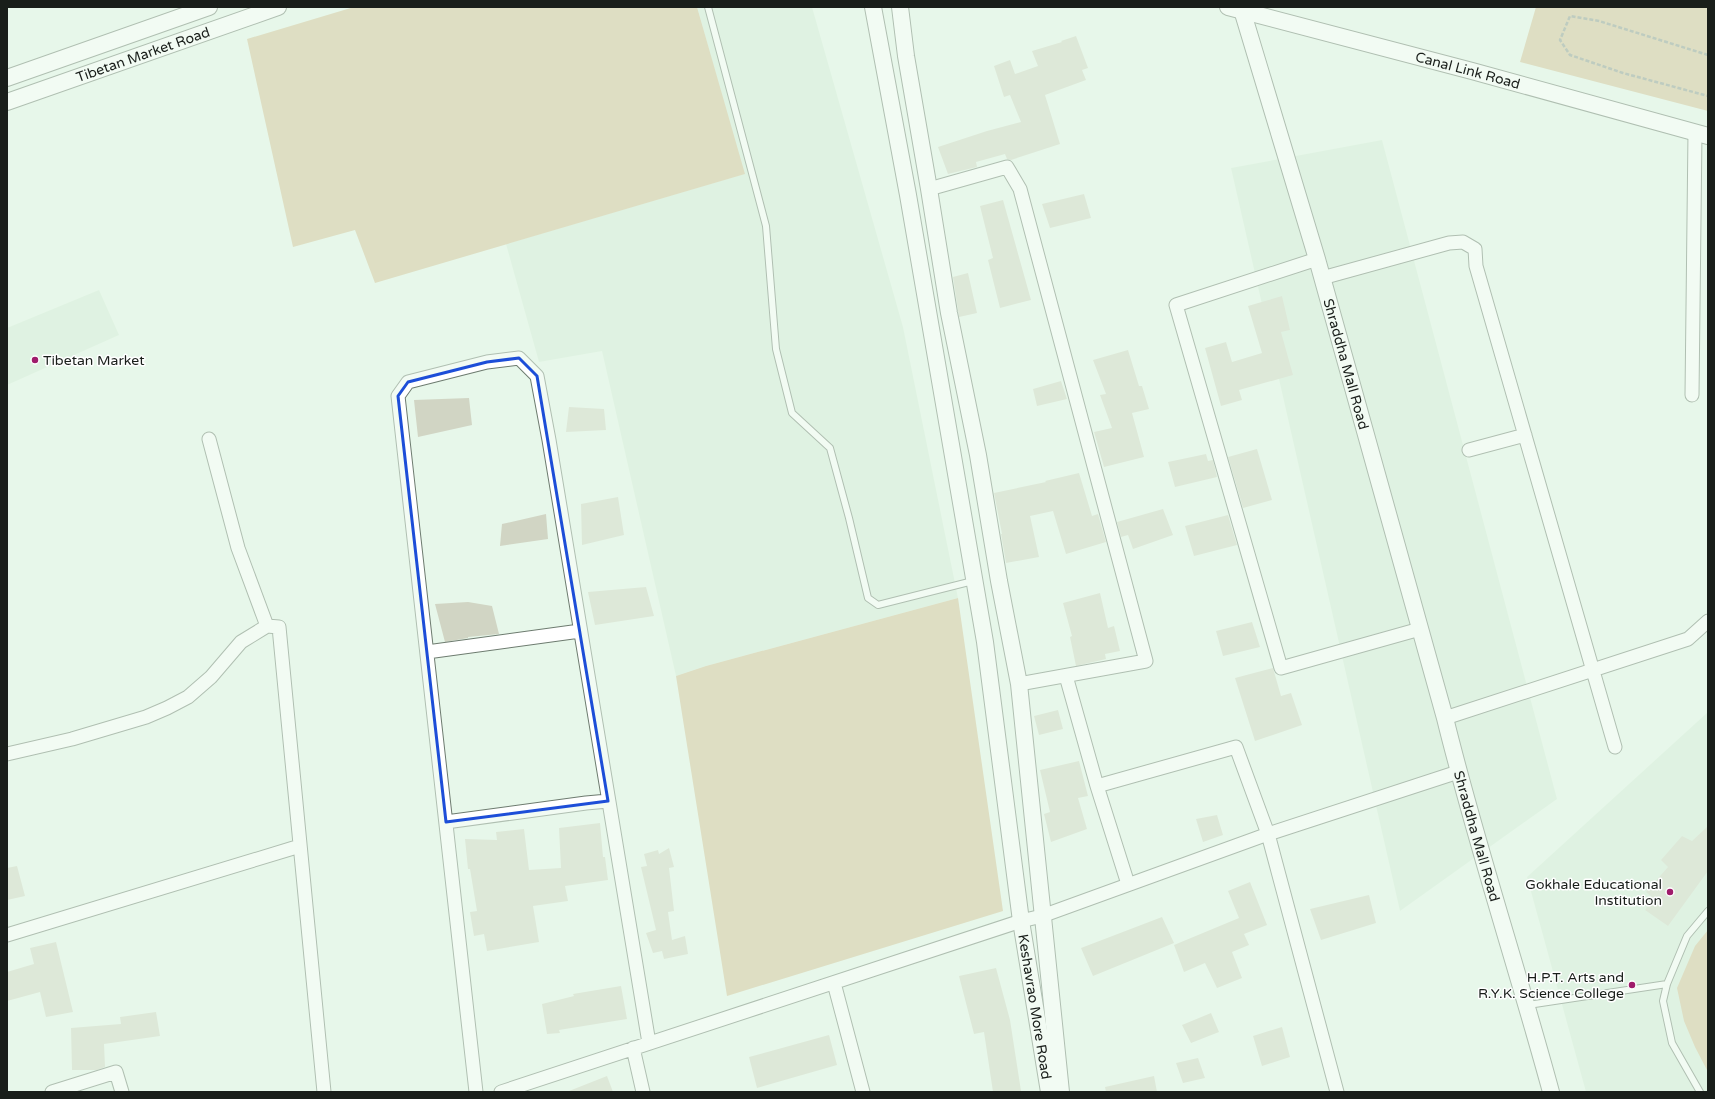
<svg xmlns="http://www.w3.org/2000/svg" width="1715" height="1099" viewBox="0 0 1715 1099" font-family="'Varela Round',sans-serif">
<rect width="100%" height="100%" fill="#e7f7ea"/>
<!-- built -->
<path fill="#d6ecda" d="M697,7H812L903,327L958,598L706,666L676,676L602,351L539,362L506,244L744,174Z
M1382,140L1557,799L1400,911L1231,168Z
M99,290L119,335L7,385V328Z
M1708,712V1092H1586L1527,877Z"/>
<!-- green -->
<path fill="#d2bf96" d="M354,7H697L745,174L375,283L355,230L293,247L247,39Z
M1536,7H1708V111L1520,62Z
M958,598L1003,911L727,996L676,676L706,666Z
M1708,930V1072L1695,1047L1684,1021L1677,988L1695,946Z"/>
<!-- building -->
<path fill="#d1d5c4" d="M1076,36L1088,68L1082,70L1086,80L1045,95L1060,144L1011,160L1007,159L1005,154L976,162L977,167L948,174L938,147L987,131L1021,122L1010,95L1004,97L994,66L1010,60L1015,74L1038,66L1032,51L1062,42L1061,41Z
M1084,194L1091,218L1050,228L1042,204Z
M1003,200L1031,300L1000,308L988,260L993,258L980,206Z
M968,273L977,313L959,317L953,277Z
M1282,296L1290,330L1281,332L1293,375L1239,390L1242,400L1221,406L1205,348L1226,342L1232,362L1262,353L1248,306Z
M1128,350L1139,386H1142L1149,409L1132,413L1144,457L1104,467L1094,432L1112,428L1100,395L1106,394L1093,360Z
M1061,381L1067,399L1037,406L1033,389Z
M469,398L472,425L418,437L414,400Z
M569,407L604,409L606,430L566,432Z
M1257,449L1272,500L1243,508L1228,457Z
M1206,454L1208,461L1213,460L1217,477L1175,487L1168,462Z
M1079,473L1092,516L1098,514L1106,542L1066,554L1053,511L1030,516L1039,557L1006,563L1001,534H1002L994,493L1046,482L1045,481Z
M618,497L624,535L582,545L581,504Z
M1163,509L1173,535L1133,549L1128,535L1121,537L1117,522Z
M546,514L548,539L500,546L502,524Z
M1228,515L1237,545L1194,556L1185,526Z
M646,587L654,616L595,625L588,592Z
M1100,593L1108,628L1114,626L1120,651L1105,654L1106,659L1076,666L1070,637L1072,636L1063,603Z
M468,602L492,606L499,634L468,637V638L445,642L435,604Z
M1252,622L1260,647L1223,656L1216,631Z
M1273,668L1281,696L1291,693L1302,725L1255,741L1235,678Z
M1058,710L1063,729L1039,735L1034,716Z
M1079,761L1088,796L1078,798L1087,829L1051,842L1044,814L1050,812L1040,770Z
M1217,815L1223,835L1203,842L1196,819Z
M600,823L603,857H605L608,880L565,886L568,901L533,906L539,942L487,951L484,934L474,936L470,912L477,911L470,869H468L465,839L497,840L496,832L524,829L529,870L561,868L559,828Z
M1708,826V871L1668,926L1645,910L1653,898L1646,892L1668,867L1661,860L1682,836L1692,841Z
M669,848L674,867L669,868L674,911L668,912L672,940L685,936L688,954L664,959L662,951L653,953L646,933L656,930L641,867L647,866L644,854L658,850L659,854Z
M17,866L25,896L7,900V868Z
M1250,882L1267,925L1244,934L1249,945L1232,952L1242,978L1217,988L1205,963L1184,972L1174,945L1239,918L1228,891Z
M1369,895L1376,923L1321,940L1310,909Z
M1162,917L1174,943L1093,976L1081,948Z
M56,942L73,1012L46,1017L40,992L7,1001V972L34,964L30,948Z
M996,968L1010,1020L1021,1091L993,1092L984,1032L974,1034L959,976Z
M621,986L627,1019L559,1030L560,1033L547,1034L542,1004L574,996L573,994Z
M156,1012L160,1036L104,1044L105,1067L97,1070H72L71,1028L121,1024L120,1017Z
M1211,1013L1219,1032L1191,1043L1182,1025Z
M1282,1027L1290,1057L1262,1066L1253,1036Z
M829,1035L837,1065L757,1088L749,1057Z
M1198,1058L1205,1078L1183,1083L1176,1063Z
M607,1076L613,1092H569V1091Z
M1154,1076L1157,1092H1106L1105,1087Z"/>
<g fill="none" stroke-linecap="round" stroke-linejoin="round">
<!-- service casing -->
<g stroke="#6d7b6f" stroke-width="8">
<path id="service" d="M708,7L766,226L776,349L792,413L830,448L849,518L868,598L878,605L973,581
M1528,1005L1667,984
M1700,1092L1672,1043L1663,1001L1667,984L1687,936L1708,911"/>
</g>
<!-- minor casing -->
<g stroke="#6d7b6f" stroke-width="15">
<path id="minor" d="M929,189L1007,167L1020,189L1146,661L1019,684
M1317,259L1176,305L1281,668L1420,629
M1322,278L1449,243L1463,242L1475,249L1476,266L1615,747
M1692,395L1695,132
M209,439L238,548L267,626
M1469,450L1525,435
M427,652L580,631
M1066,676L1097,786L1128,884
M1445,718L1688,639L1708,621
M7,754L72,739L146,717L167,708L188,697L211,677L241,642L267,626L279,627L324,1092
M1097,786L1236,747L1268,834L1458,772
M446,822L586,803L608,801
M7,935L300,846
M834,983L863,1092
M633,1048L643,1092
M52,1092L116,1072L122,1092
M476,1092L398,396L408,382L487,362L519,358L537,376L549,440L649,1043
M501,1092L1021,921L1042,916L1268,834L1337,1092"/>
</g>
<!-- tertiary casing -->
<g stroke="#6d7b6f" stroke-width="18">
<g id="tertiary">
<path id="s1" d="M873,7L908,195L985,642L1021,921L1049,1092"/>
<path d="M900,7L906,56L929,189L949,313L978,455L999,581L1019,684L1061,1092"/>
<path id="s2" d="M1228,7L1472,71L1708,136"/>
<path id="s3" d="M1242,10L1317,259L1445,718C1476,844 1517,967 1551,1092"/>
<path d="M7,78L209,7"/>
<path id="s4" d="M7,102L278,7"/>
</g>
</g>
<!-- path -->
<path stroke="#8c978e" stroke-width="2.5" stroke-dasharray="4 2" stroke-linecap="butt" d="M1708,55L1599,21L1570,16L1560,40L1570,55L1623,73L1708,96"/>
<!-- service -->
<use href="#service" stroke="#fff" stroke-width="6"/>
<!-- minor -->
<use href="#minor" stroke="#fff" stroke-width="13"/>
<!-- tertiary -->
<use href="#tertiary" stroke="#fff" stroke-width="16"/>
</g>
<!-- marked area -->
<path d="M0 0H1715V1099H0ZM519,358L537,376L608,801L446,822L398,396L408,382L487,362Z" fill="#e7f7ea" fill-opacity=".55" fill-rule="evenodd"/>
<path fill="none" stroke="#1d4ed8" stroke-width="3" stroke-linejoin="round" d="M519,358L537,376L608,801L446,822L398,396L408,382L487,362Z"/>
<!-- markers -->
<g fill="#9f1b6b" stroke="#fff" stroke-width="1.5">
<circle cx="35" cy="360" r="4"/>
<circle cx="1670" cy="892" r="4"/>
<circle cx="1632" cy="985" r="4"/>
</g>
<g text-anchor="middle" stroke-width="3" stroke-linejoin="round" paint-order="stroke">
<!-- street labels -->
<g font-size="14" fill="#191e1a" stroke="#fff">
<text dy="5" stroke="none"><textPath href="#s4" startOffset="144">Tibetan Market Road</textPath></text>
<text dy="5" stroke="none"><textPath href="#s2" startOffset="248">Canal Link Road</textPath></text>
<text dy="5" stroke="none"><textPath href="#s3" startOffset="369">Shraddha Mall Road</textPath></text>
<text dy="5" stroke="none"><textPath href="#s3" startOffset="859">Shraddha Mall Road</textPath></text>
<text dy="5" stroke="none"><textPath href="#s1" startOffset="1013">Keshavrao More Road</textPath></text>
</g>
<!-- poi labels -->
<g font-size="14" fill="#191e1a" stroke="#fff" text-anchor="end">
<text x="43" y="365" text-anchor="start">Tibetan Market</text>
<text x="1662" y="889">Gokhale Educational<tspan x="1662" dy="16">Institution</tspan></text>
<text x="1624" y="982">H.P.T. Arts and<tspan x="1624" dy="16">R.Y.K. Science College</tspan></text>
</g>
</g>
<!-- border -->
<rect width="1715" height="1099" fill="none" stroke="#191e1a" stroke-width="16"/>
</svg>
